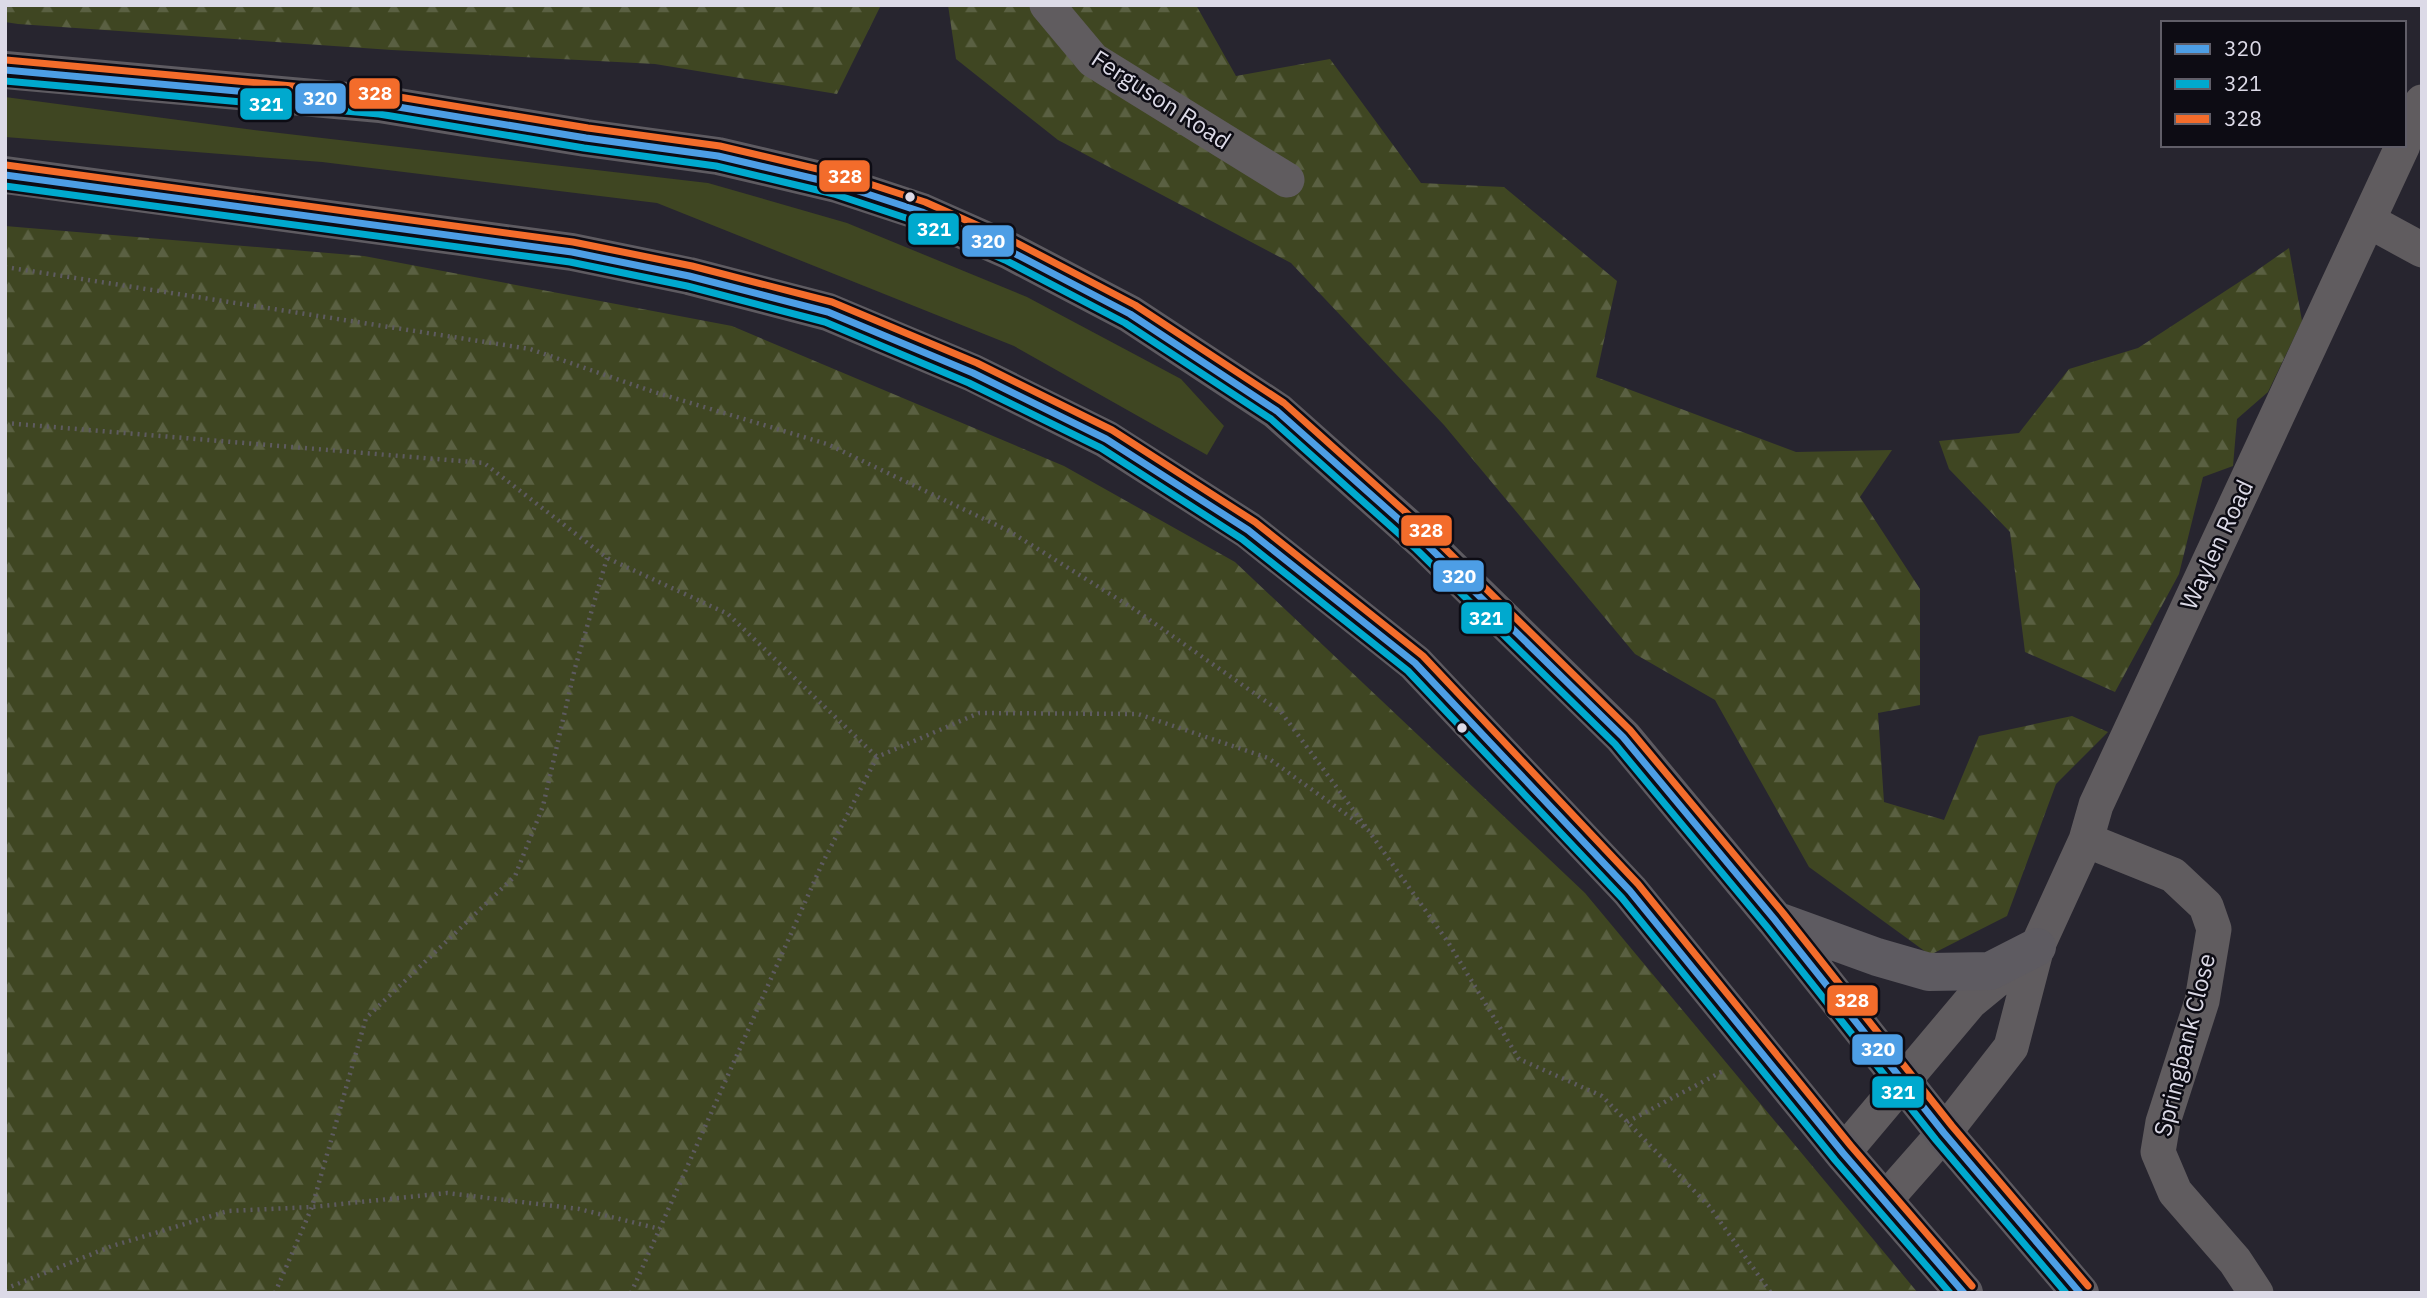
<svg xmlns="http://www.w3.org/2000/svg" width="2427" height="1298" viewBox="0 0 2427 1298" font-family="'IBM Plex Sans',sans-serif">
<defs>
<pattern id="forest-firs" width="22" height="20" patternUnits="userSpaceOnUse" patternTransform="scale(1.75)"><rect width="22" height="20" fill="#3f4622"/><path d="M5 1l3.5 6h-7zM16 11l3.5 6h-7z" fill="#5a6042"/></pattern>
</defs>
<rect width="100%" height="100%" fill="#27252f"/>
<!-- green -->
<path fill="#3f4622" d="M5,97L254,130L708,183L847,223L1027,297L1181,379L1224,426L1207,455L1014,346L657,203L322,162L5,137Z"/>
<!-- forest -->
<path fill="url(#forest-firs)" d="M5,5H881L837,94L655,64L392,50L18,24L5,22Z
M948,5H1196L1236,76L1330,59L1421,183L1504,187L1617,281L1596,377L1796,452L1892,450L1860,497L1920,589V705L1878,713L1884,802L1944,820L1979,736L2072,716L2108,732L2056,784L2007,916L1930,955L1809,867L1715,700L1635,654L1444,425L1291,263L1058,140L956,59Z
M5,226L364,256L732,326L1064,466L1235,562L1585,893L1918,1293H5Z
M2289,248L2302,321L2268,392L2237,419L2233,466L2203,477L2179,574L2115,692L2025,652L2010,532L1949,469L1939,441L2019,433L2069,369L2138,348L2256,271Z"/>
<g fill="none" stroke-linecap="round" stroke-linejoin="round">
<!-- path -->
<path stroke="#5e5b60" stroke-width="4.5" stroke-dasharray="2 5" stroke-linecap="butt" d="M5,267L530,349L654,392L827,444L1009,531L1134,609L1281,712L1366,827
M5,423L484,463L607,558L728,614L877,757
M1627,1122L1725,1070
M5,1289L112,1246L228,1211L312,1207L447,1193L579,1209L660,1229
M275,1293L312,1207L366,1018L515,876L543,806L575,668L607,558
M631,1293L822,864L877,757L979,713L1138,714L1268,758L1368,830L1448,942L1519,1059L1602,1096L1709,1206L1771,1293"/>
<!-- street -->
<path stroke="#605c5f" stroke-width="35" d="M1047,5L1093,60L1287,180
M2404,141L2422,102
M2369,221L2422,250
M2086,840L2173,875L2206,906L2214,929L2202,1001L2163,1122L2158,1152L2175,1192L2235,1261L2256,1293
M1843,1153L1970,1002L2021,960
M1885,1200L1944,1133L2011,1047L2037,947L2086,840L2096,805L2403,145"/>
<!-- highway -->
<path stroke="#5e5b61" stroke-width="38" d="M5,70L380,104L586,138L718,156L837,184L922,212L1010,251L1130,314L1277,411L1423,541L1623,737L1775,920L1944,1133L2080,1293
M5,175L572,252L689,276L828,312L973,373L1106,439L1248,530L1415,663L1630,891L1843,1153L1964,1293
M1775,920L1877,957L1929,972L1990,971L2037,947"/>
<!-- bus-1 casing -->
<g stroke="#0d0c14" stroke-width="12">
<path id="bus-1" d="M5,70L380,104L586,138L718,156L837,184L922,212L1010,251L1130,314L1277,411L1423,541L1623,737L1775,920L1944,1133L2080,1293
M5,175L572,252L689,276L828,312L973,373L1106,439L1248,530L1415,663L1630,891L1843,1153L1964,1293"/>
</g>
<!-- bus-2 casing -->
<g stroke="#0d0c14" stroke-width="12">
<path id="bus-2" d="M5,81L379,114L584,148L716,166L834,194L918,222L1005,260L1125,323L1271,419L1416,549L1615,744L1767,927L1936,1140L2066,1293
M5,186L570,262L687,286L825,322L969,383L1101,448L1242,539L1408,671L1622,898L1835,1160L1950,1293"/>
</g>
<!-- bus-3 casing -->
<g stroke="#0d0c14" stroke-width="12">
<path id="bus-3" d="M6,60L381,94L588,128L720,146L839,174L925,202L1015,242L1135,305L1284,403L1430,534L1630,730L1783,913L1952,1126L2088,1286
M6,165L573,242L692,266L832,302L977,363L1112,430L1255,522L1423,656L1638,884L1851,1146L1972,1286"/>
</g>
<!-- bus-1 -->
<use href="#bus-1" stroke="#4d9ee5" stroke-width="7"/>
<!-- bus-2 -->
<use href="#bus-2" stroke="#00a9ce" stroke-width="7"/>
<!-- bus-3 -->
<use href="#bus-3" stroke="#f36c2b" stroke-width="7"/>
</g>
<!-- markers -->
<g fill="#dcdae7" stroke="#0d0c14" stroke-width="2.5">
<circle cx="910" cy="197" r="6"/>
<circle cx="1462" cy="728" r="6"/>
</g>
<g text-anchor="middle" stroke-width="5" stroke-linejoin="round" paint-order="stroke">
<!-- street labels -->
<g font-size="24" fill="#dcdae7" stroke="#0d0c14">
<text transform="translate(1161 100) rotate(33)" y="8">Ferguson Road</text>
<text transform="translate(2217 545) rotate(-65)" y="8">Waylen Road</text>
<text transform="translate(2185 1045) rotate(-76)" y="8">Springbank Close</text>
</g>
</g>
<g stroke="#0d0c14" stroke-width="2.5">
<rect x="348" y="77" width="53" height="33" rx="7" fill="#f36c2b"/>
<rect x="294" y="82" width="53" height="33" rx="7" fill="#4d9ee5"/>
<rect x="239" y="87" width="54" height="34" rx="7" fill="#00a9ce"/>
<rect x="818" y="159" width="53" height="34" rx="7" fill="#f36c2b"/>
<rect x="907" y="212" width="53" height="34" rx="7" fill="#00a9ce"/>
<rect x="961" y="224" width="54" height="34" rx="7" fill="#4d9ee5"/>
<rect x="1400" y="514" width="53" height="33" rx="7" fill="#f36c2b"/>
<rect x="1432" y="559" width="53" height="34" rx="7" fill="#4d9ee5"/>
<rect x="1460" y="601" width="53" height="34" rx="7" fill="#00a9ce"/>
<rect x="1826" y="984" width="53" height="33" rx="7" fill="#f36c2b"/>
<rect x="1851" y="1033" width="53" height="33" rx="7" fill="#4d9ee5"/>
<rect x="1871" y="1075" width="54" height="34" rx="7" fill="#00a9ce"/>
</g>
<g font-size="19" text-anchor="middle" font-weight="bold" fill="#fff">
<text x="375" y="100">328</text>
<text x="320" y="105">320</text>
<text x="266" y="111">321</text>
<text x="845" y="183">328</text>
<text x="934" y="236">321</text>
<text x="988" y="248">320</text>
<text x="1426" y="537">328</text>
<text x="1459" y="583">320</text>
<text x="1486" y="625">321</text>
<text x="1852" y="1007">328</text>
<text x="1878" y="1056">320</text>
<text x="1898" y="1099">321</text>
</g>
<!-- border -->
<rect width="2427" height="1298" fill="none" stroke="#dcdae7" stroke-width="14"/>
<!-- legend -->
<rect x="2161" y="21" width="245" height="126" fill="#0d0c14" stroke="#605e68" stroke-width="2"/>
<rect x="2175" y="44" width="35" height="10" fill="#4d9ee5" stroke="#605e68" stroke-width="2"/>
<text x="2224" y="56" font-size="21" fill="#dcdae7">320</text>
<rect x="2175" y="79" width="35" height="10" fill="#00a9ce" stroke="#605e68" stroke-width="2"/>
<text x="2224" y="91" font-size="21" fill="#dcdae7">321</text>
<rect x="2175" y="114" width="35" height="10" fill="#f36c2b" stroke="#605e68" stroke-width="2"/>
<text x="2224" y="126" font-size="21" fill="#dcdae7">328</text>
</svg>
